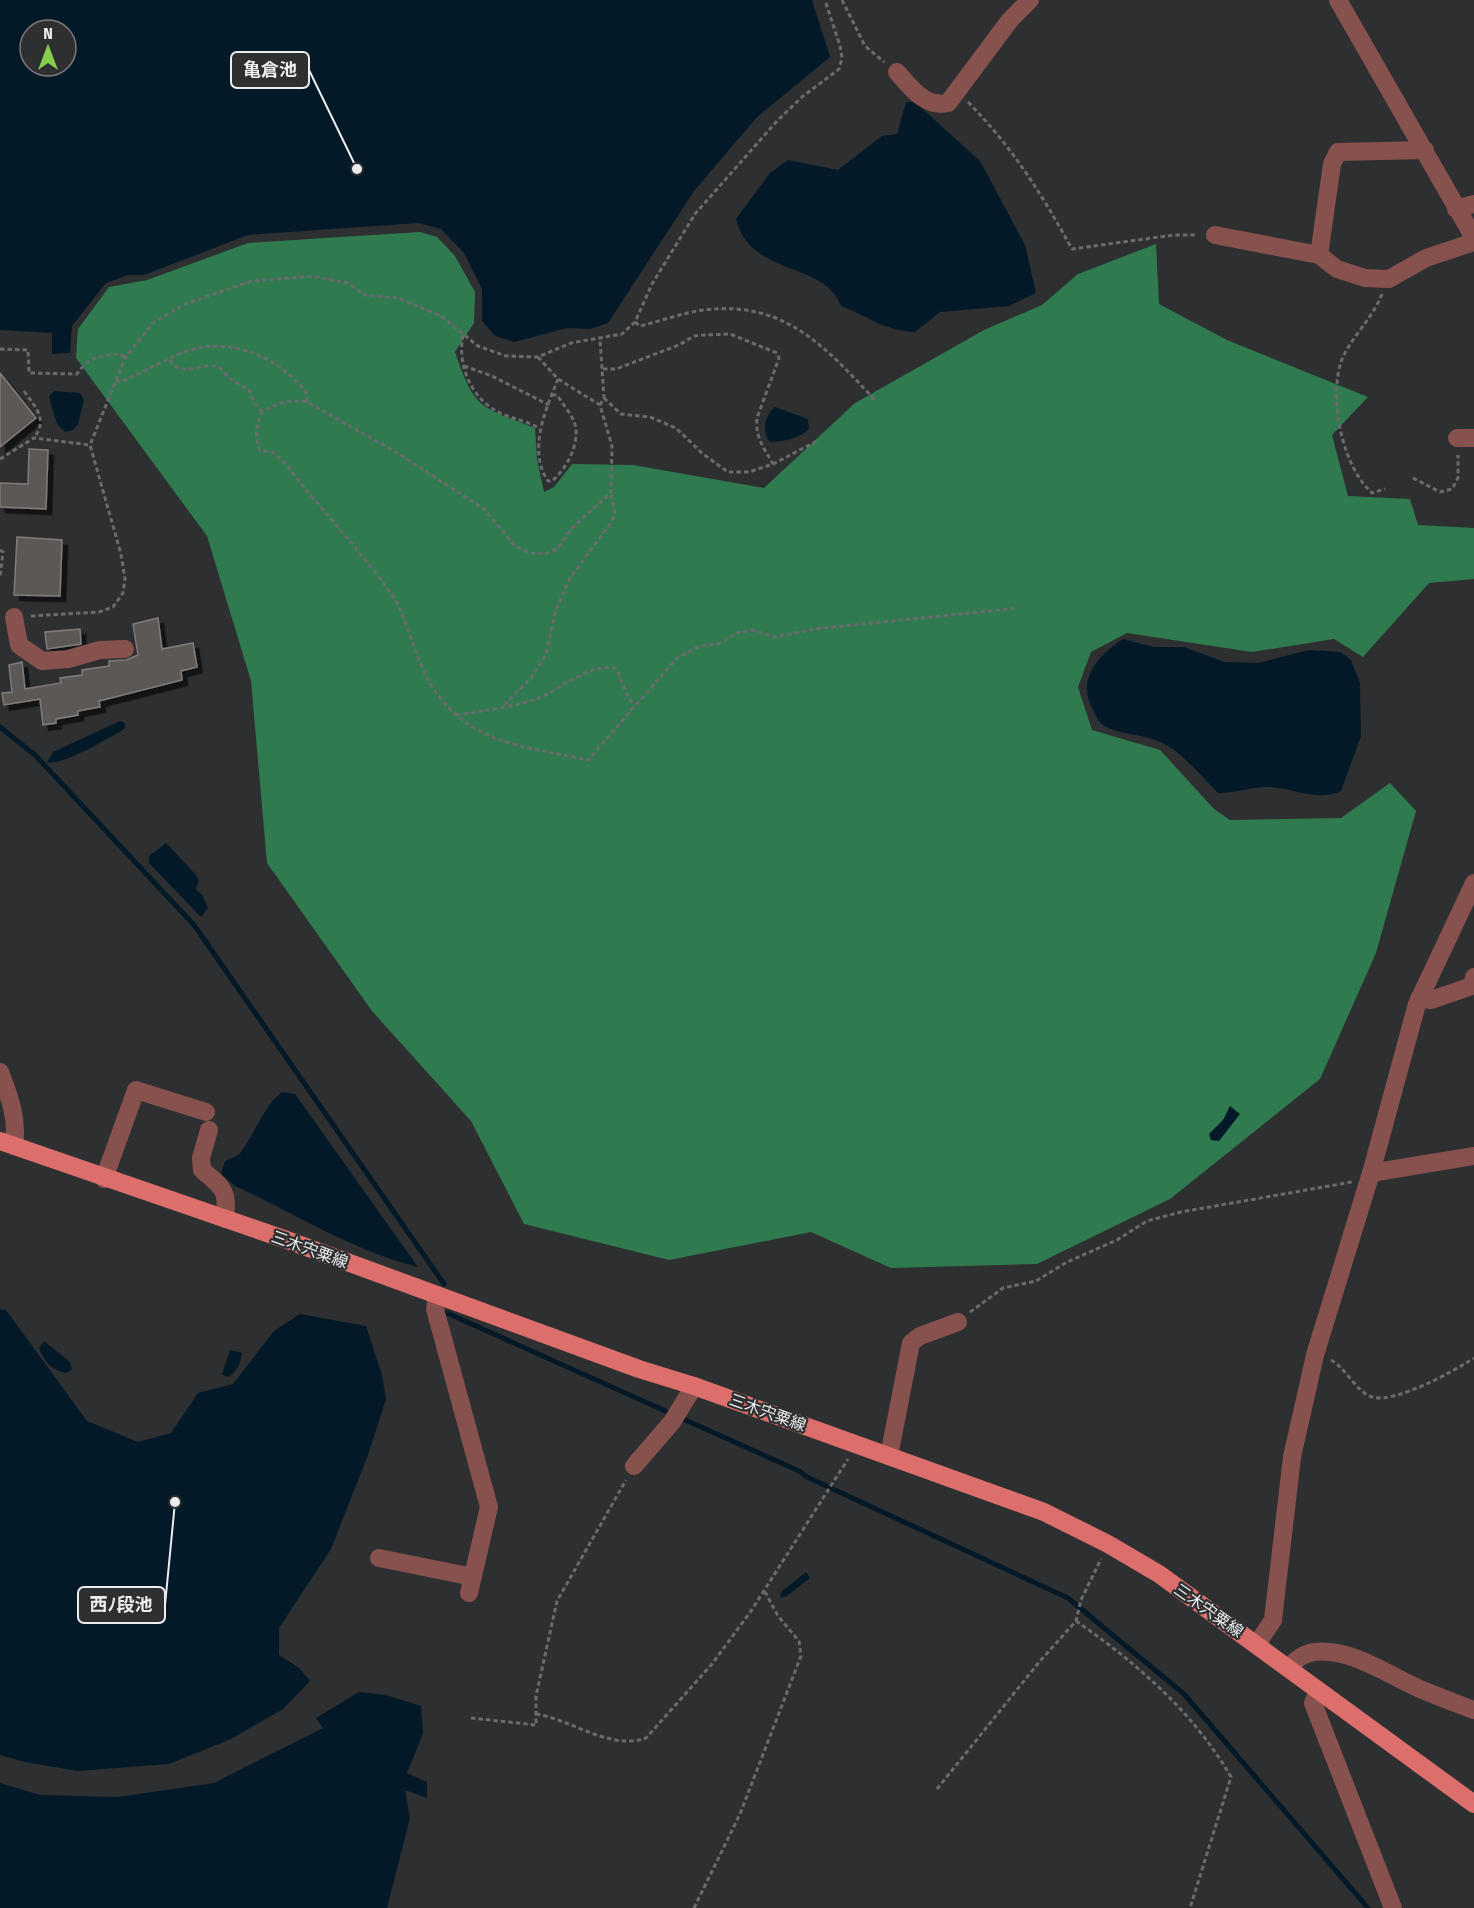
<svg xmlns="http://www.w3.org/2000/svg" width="1474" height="1908" viewBox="0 0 1474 1908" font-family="'Fira Sans Condensed','Noto Sans JP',sans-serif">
<defs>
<filter id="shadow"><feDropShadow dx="5.5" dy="5.5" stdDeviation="0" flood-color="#0009"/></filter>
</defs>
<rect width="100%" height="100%" fill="#2e2f31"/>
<!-- forest -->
<path fill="#2f7a4e" d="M420,232L437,237L455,256L475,292L474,323L455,352C475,410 479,406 535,428L537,459L544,492L554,487L572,464L633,465L764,488L855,403L984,330L1042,305L1078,274L1156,244L1159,304L1227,340L1368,397L1332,435L1348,496L1410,499L1418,525L1474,528V579L1429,583L1363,657L1334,639L1252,652L1127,633L1091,652L1078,687L1092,730L1160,750L1214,809L1230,820L1341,818L1390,783L1416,811L1376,953L1320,1079L1170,1199L1037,1264L891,1268L811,1232L669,1260L524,1224L471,1121L372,1011L267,863L251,681L207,536L76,358L78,329L109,287L147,280L248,243Z"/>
<!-- water -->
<path fill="#041928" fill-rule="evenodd" d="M0,0H812L830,57L757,117L694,191L608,323L590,329L567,328L514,342L495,336L482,321V289L464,253L441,229L418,223L248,235L144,275H128L106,283L72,326L70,353L52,354V333L0,330ZM30,30H66V66H30Z
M906,102H915L980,161L1025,245L1036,293L1009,306L940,312L915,332C882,330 870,317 841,306C824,260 750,277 736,219L770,173L788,160L838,170L882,136L897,134Z
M54,391L80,393L84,400L78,424L73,430L65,432L57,424L49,397Z
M775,407L808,419L809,429C801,438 782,442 770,442C761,432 765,415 775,407Z
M1123,639L1154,647H1184L1224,662L1258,663L1309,650L1341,652L1351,660L1360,683L1361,736L1341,791C1315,803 1291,786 1264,787C1248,788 1236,793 1218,793C1203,778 1186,757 1168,746C1147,733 1120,736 1103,725C1098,722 1096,715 1093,710C1076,680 1098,655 1123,639Z
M120,721L125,723V728L121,731C107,739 60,767 47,762L53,752Z
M166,843L196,875L199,881L196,889L202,895L208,908L201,917L149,863V856Z
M282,1092L295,1094L418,1267C353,1251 296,1214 235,1186L221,1174L225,1161C230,1159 238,1156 241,1152C256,1132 262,1108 282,1092Z
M1230,1106L1240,1114L1219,1141L1211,1140L1209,1134L1223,1120Z
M0,1309L6,1310L87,1421L138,1442L171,1433L198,1393L233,1384L274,1331L300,1314L366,1326L382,1375L386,1399L368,1455L331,1549L279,1628V1655L299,1668L310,1681L283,1709L231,1739L169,1764L77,1771L25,1762L0,1755Z
M44,1341L70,1362L72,1369L66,1373C51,1369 45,1363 39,1348Z
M230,1350L242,1353C241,1363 237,1372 228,1377L222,1374Z
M806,1572L810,1578L787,1596L780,1598L781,1592Z
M359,1692L386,1695L421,1706L423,1733L407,1773L427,1782V1798L405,1790L410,1818L387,1908H0V1783L40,1795L118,1797L214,1783L323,1728L316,1718Z"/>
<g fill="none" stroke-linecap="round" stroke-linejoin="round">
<!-- stream -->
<path stroke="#041928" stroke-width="5" d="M0,727L35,755L194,925L444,1284
M447,1313L799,1471L807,1477L1068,1598L1184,1694L1368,1908"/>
</g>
<!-- building -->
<path fill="#5b5857" stroke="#807c7c" stroke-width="1.5" filter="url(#shadow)" d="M0,373L36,418L0,447Z
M29,449L48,450L46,509L0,507V483L28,484Z
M17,537L62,540L60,596L14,595Z
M158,618L162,649L193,643L197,667L181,671L182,680L99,701L100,707L78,711V715L56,719V723L43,725L40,699L4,705L2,693L12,692L9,665L22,662L25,689L61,683L60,678L82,675V670L109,666V661L126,660L138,655L133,624Z
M80,629L81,644L47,649L45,632Z"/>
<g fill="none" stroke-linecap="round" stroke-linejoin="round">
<!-- path -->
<path stroke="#6a6b6d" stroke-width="3" stroke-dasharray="4.5 3" stroke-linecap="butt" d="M842,0L865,46L884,62
M968,102C1013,148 1041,193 1072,249L1174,235H1198
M1382,294C1373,318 1348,341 1341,362C1329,400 1342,466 1372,493L1385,489
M635,322L640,326C661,321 682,313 703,310C785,300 824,346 875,400
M463,335C457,365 471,399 500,413C513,419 527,421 539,428
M0,349L28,350L29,373L77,374C88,357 101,355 121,354L125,358
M538,357L558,379L600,405L612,446L611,493L573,527L557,549L545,554L530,553L515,546L484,509L394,451L307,402C289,399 278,403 262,412C256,425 254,437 260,451L272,452L285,463C319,508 360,549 392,595C409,621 414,656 430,683C467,745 524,746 588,760L677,658L700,646L719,644L737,633L752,630L775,637L815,629L1018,608
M170,360C181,378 199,364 215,366C222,367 225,375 229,378C236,383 244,386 250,391L253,401L262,412
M464,366L492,376L549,405
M603,369H616L679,345L694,336L705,335L730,334L777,353L779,358L757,418C755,437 764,448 773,464
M116,380L120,382C142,373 162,361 184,352C228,335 281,357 307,394V402
M24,391C36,408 48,419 34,438
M552,395H557C562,403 572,415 575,424C580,444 567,468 552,481H548C527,450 546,409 558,379
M604,398L621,414L650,417L676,428L703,454L728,472H749L773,464L819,440
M600,405L604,398L600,340
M0,459L34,438L90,445
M1413,478L1440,492L1452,489L1458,478V455
M0,550L3,552L0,578
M31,616L99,612L113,607L123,593L125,579L121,554L90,445L125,358L153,323L185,304L252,281L312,276L348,283L365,295L398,298L441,316L478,346L506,356L538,357L571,343L622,334L635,322L652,284L695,214L777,121L802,97L839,69L842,58L840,46L825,0
M504,705L531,678L546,654L556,610L570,578L610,524L615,514L611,493
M456,715C478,712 519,706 539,698C565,687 585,665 615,668C623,678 622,691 634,705
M970,1312L1003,1288L1036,1281L1067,1262L1117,1240L1147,1221L1181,1212L1352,1182
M1331,1360C1346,1368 1356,1392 1372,1397C1395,1404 1454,1371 1474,1358
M1076,1621C1137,1663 1194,1713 1231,1777L1190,1908
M536,1714C570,1719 611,1751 646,1738L712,1664L751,1611L848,1459
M471,1718L536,1725V1696L557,1601L626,1480
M937,1789L1040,1661L1076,1621L1081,1600L1101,1559
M694,1908L740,1814L801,1656L799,1641L778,1616L764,1590"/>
<!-- minor -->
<path stroke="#87514e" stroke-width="18" d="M1338,0L1474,238
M897,72C911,88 925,108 948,103L1010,20L1030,0
M1456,209L1474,204
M1215,235L1319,255L1332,164L1338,152L1425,150
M1319,255L1337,269L1365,278L1389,279L1426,258L1474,242
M1457,438H1474
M14,617L19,645L42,661L68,659L100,650L125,649
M1419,998L1431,1000L1472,986L1474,977
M0,1072C10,1098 18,1119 14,1146
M209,1130L201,1158L202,1170C224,1188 228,1191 225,1219
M1371,1173L1474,1156
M104,1179L136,1090L206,1112
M437,1295L435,1309L489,1507L469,1593
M889,1456L911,1343L920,1336L958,1322
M634,1466L672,1422L694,1386
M379,1558L473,1577
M1257,1644L1273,1620L1292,1457L1315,1355L1371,1173L1417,1004L1474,883
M1288,1668C1296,1660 1303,1653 1315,1652C1350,1648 1387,1674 1418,1688C1436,1696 1455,1703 1474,1710
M1319,1691L1313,1703L1393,1908"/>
<!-- major -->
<path stroke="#dc6e6b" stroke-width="18" d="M0,1141L287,1240L639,1369L694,1386L1044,1512L1108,1544L1159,1574L1474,1804"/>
</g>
<g text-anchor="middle" stroke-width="4.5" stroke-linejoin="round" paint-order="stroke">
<!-- street labels -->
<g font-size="16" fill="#ecedef" stroke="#2e2f31">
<text transform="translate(310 1249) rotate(20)" y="6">三木宍粟線</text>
<text transform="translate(768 1412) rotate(20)" y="6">三木宍粟線</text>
<text transform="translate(1209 1610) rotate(35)" y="6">三木宍粟線</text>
</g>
</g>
<!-- callouts -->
<path fill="none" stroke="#ecedef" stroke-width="2" d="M357 169L309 70M175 1502L165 1605"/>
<g fill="#ecedef" stroke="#2e2f31" stroke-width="2">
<circle cx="357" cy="169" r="6"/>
<circle cx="175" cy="1502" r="6"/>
</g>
<g fill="#2e2f31" stroke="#ecedef" stroke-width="2">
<rect x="231" y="52" width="78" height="36" rx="6"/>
<rect x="78" y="1587" width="87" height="36" rx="6"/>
</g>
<g font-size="18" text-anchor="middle" font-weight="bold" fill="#ecedef">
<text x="270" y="76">亀倉池</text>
<text x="121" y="1611">西ﾉ段池</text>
</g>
<!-- north arrow -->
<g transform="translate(48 48)"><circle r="28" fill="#2e2f31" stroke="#7a7b7d" stroke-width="1.5"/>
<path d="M0-4.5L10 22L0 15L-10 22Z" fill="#85cf4c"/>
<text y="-9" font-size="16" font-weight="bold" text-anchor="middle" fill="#ecedef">N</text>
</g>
</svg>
